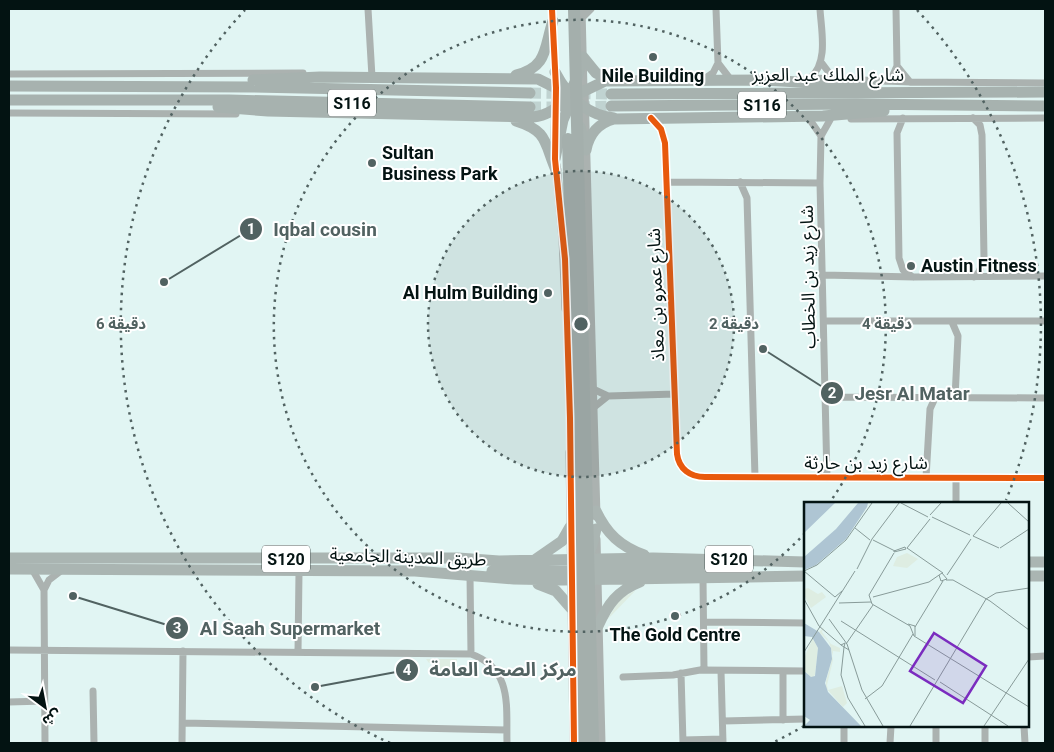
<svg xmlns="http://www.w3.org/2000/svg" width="1054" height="752" viewBox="0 0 1054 752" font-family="Roboto,'Noto Sans Arabic',sans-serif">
<rect width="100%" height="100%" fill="#e1f5f3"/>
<!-- green -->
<path fill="#deede2" d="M636,590L607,620L620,599Z
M426,659H457V669L448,675L446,671L442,674L433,660L429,663Z"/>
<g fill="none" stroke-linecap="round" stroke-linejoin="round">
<!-- trunk-tunnel -->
<path stroke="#c0d3d1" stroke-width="11" stroke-dasharray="11 5.5" stroke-linecap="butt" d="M530,93L611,94
M530,107H561
M579,107L611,106"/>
<!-- minor -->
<path stroke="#abb2b0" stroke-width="7" d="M368,9L372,77
M552,9L555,75
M582,9L584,90
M716,9L718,63L731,80
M582,18L591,9
M821,62L833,78
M897,66L910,82
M9,74L303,73
M810,78C829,63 821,29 820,9
M813,78L910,82L1045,83
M704,79L713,73L718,63
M885,81L893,75L897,66L896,9
M9,113L236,114
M651,118L661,129L665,143L677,454C679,469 690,477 705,477L1045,478
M903,118L897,133L899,258L903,270L913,277
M973,118L980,125L982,135L984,258L979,272L974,277
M851,119L1045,118
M810,120L821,136
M667,182L820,183
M740,182L747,198L755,477
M823,275L914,277L1045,276
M824,321H1045
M952,322L958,336L955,398
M593,389L608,396L675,394
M825,397L1045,398
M593,408L608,396
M827,478L820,183L821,136L830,120
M926,478L930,409L935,398
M956,503V478
M32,569L44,590L45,743
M470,576L471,654
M703,578L704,670
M44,590L49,580L62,570
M704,622L805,623
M9,650L471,654C513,669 506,706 507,743
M298,652L299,572
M1028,657L1045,656
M721,671L723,743
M783,671V720
M681,673L683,743
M623,677L673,675L700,670L805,671
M93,691L94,743
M9,702L44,701
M723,721L805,719
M183,723L506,730
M844,726V743
M985,726V743
M1024,726L1025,743
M683,740L723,739
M182,743L183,651
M890,743L891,726
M936,743V726"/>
<!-- tertiary -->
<path stroke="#abb2b0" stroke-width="9" d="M584,90L596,516
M555,140L556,88
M556,165L563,239L566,309
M570,452L574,743
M596,539L601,743"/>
<!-- primary -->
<path stroke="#aab5b2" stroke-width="11" d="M596,511C607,534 620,546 644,555
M9,558H458L499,561L653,558L805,562
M536,559L562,541L570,527
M1028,562H1045
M9,569L415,571L514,579L563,580L805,576
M492,571H570C589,564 592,546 596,529
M580,573L596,569L724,567
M1028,576H1045
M538,584L556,591L571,608
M598,626C608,604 617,591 640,582"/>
<!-- trunk -->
<path stroke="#a7b2af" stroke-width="11" d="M583,57L596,73L611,80
M555,72C568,97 586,115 614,118
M516,75C548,67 544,48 553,21
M253,80L320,77L538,79L556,88L570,103
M9,86L253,87L530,93
M611,94L1045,92
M9,100H229L530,107
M611,106L857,104L1045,106
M218,107L268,111L533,117C565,113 577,84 583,57
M516,121C548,131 544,142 556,170
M580,127L586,150
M586,150C589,134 599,123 614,119L823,116L884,111
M555,159L563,120L570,104L580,93L605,81L760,80L873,86"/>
<!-- motorway-bridge -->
<path stroke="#a4afac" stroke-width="12" d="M574,9L593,743
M568,139L584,743"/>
<!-- cycleway casing -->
<g stroke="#fff" stroke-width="9">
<path id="cycleway" d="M552,9L556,88L555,159L565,259L570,418L574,743
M651,118L661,129L665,143L677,454C679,469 690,477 705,477L1045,478"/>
</g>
<!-- cycleway -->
<use href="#cycleway" stroke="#e8590c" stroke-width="6"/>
</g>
<!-- distance rings -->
<circle cx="581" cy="324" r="153" fill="#516261" fill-opacity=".12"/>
<g fill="none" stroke="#516261" stroke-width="2.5" stroke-dasharray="2.5 5">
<circle cx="581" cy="324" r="153"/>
<path d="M805 533A306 306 0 1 1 830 502"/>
<path d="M804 726A460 460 0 0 1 772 743M390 743A460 460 0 0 1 245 10M917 10A460 460 0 0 1 1006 500"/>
</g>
<!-- markers -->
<g fill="#516261" stroke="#fff" stroke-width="2">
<circle cx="653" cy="57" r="5"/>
<circle cx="372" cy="163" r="5"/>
<circle cx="911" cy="266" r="5"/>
<circle cx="548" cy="293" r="5"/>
<circle cx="675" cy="616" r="5"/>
</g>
<g text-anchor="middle" stroke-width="4" stroke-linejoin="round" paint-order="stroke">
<!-- shield labels -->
<g fill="#fff" stroke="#4f5a59" stroke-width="1">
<rect x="328" y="89.5" width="48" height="27" rx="4"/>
<rect x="738" y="91.5" width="48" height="27" rx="4"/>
<rect x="262" y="545.5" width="48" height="27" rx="4"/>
<rect x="705" y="545.5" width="48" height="27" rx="4"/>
</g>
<g font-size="16" font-weight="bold" fill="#031312">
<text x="352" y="109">S116</text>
<text x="762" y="111">S116</text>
<text x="286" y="565">S120</text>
<text x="729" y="565">S120</text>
</g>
<!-- street labels -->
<g font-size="18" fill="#031312" stroke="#fff">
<text x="828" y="81">شارع الملك عبد العزيز</text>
<text transform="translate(808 277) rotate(-91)" y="6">شارع زيد بن الخطاب</text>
<text transform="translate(656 295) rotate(-92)" y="6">شارع عمرو بن معاذ</text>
<text x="866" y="469">شارع زيد بن حارثة</text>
<text transform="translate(408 557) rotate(2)" y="6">طريق المدينة الجامعية</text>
</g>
<!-- poi labels -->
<g font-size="18" font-weight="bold" fill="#031312" stroke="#fff">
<text x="653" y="82">Nile Building</text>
<text x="382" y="159" text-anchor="start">Sultan<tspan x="382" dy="21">Business Park</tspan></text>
<text x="921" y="272" text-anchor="start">Austin Fitness</text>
<text x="538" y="299" text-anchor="end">Al Hulm Building</text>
<text x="675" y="641">The Gold Centre</text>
</g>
</g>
<!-- overview -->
<g transform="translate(804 502)">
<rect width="225" height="225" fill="#e1f5f3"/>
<path d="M103,51L114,57L103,66L89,64L93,55ZM4,86L14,92L18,90L22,95L7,106L0,93V87ZM20,125L18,130L27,142L36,146V150L29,149V158L23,183L24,188L38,184L43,201L39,205L22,186V179L29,154L25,140L15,130ZM9,136L14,146L11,173L8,176L0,169V156Z" fill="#deede2"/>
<path d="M0,1H31L0,31ZM54,1H64L63,5L42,37L12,63L0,68V55L32,27ZM0,121L15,130L27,146L28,157L21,181L24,190L57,224H0L6,218L0,214V169L7,175L11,174L14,146L8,135L0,134Z" fill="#aec5d3"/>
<path fill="none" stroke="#889b99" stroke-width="1" d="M97,1L124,15M204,1L225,20M126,13L137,1M128,15L166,33M51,26L66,38M169,34L197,1M169,34L195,46M69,38L91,49M101,45L102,47L90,50V49ZM103,46L139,71M103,46L126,17M196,46L225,27M90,51L65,93L68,102L106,124L110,134L225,205M53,67L68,37L95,1M143,73L167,37M142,78H149L186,99L225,128M38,89L31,95L0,69L13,63L42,38L68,1M69,95L125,80L138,71L143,77L137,79L135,73M0,97L15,124L37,143M35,101L67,100M25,117L43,142L58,188L79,224M37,119L131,178M104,122L111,124V134M111,125L139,79M42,142L69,103M45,148L40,145L41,141L37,143L40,145L37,173L44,196L61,224M0,150L51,69M136,180L204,224M61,197L78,184L109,132M106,224L182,97L192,91L225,86M180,224L225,157"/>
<path fill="#7b2cbf" fill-opacity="0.15" stroke="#7b2cbf" stroke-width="2.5" d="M130,131L182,164L159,201L106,169Z"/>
<rect width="225" height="225" fill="none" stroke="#031312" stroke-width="2.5"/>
</g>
<circle cx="581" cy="324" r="8" fill="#516261" stroke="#fff" stroke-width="2.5"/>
<g font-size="15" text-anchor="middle" font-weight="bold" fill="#516261" stroke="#fff" stroke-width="4" stroke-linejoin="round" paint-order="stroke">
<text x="734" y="329">2 دقيقة</text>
<text x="887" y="329">4 دقيقة</text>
<text x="121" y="329">6 دقيقة</text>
</g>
<!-- callouts -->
<path fill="none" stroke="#516261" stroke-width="2" d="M164 282L251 229M763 349L832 393M73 596L177 628M315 687L407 670"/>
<g fill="#516261" stroke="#fff" stroke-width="2">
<circle cx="164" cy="282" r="5"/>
<circle cx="763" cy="349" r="5"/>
<circle cx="73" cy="596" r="5"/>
<circle cx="315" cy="687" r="5"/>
<circle cx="251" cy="229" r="12"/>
<circle cx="832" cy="393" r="12"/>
<circle cx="177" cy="628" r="12"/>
<circle cx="407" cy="670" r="12"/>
</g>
<g font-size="15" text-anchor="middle" font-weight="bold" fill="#fff">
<text x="251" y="234">1</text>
<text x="832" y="398">2</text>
<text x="177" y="633">3</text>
<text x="407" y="675">4</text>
</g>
<g font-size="19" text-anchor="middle" font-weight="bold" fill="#516261" stroke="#fff" stroke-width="4" stroke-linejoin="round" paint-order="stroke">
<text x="325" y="236">Iqbal cousin</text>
<text x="912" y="400">Jesr Al Matar</text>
<text x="290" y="635">Al Saah Supermarket</text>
<text x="503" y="676">مركز الصحة العامة</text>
</g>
<!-- border -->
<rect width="1054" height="752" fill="none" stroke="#031312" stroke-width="20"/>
<!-- north arrow -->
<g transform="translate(45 707) rotate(148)" stroke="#ffffff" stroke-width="4" paint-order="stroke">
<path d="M0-4L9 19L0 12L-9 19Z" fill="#031312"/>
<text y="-8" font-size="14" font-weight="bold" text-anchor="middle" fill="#031312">ش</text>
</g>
</svg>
